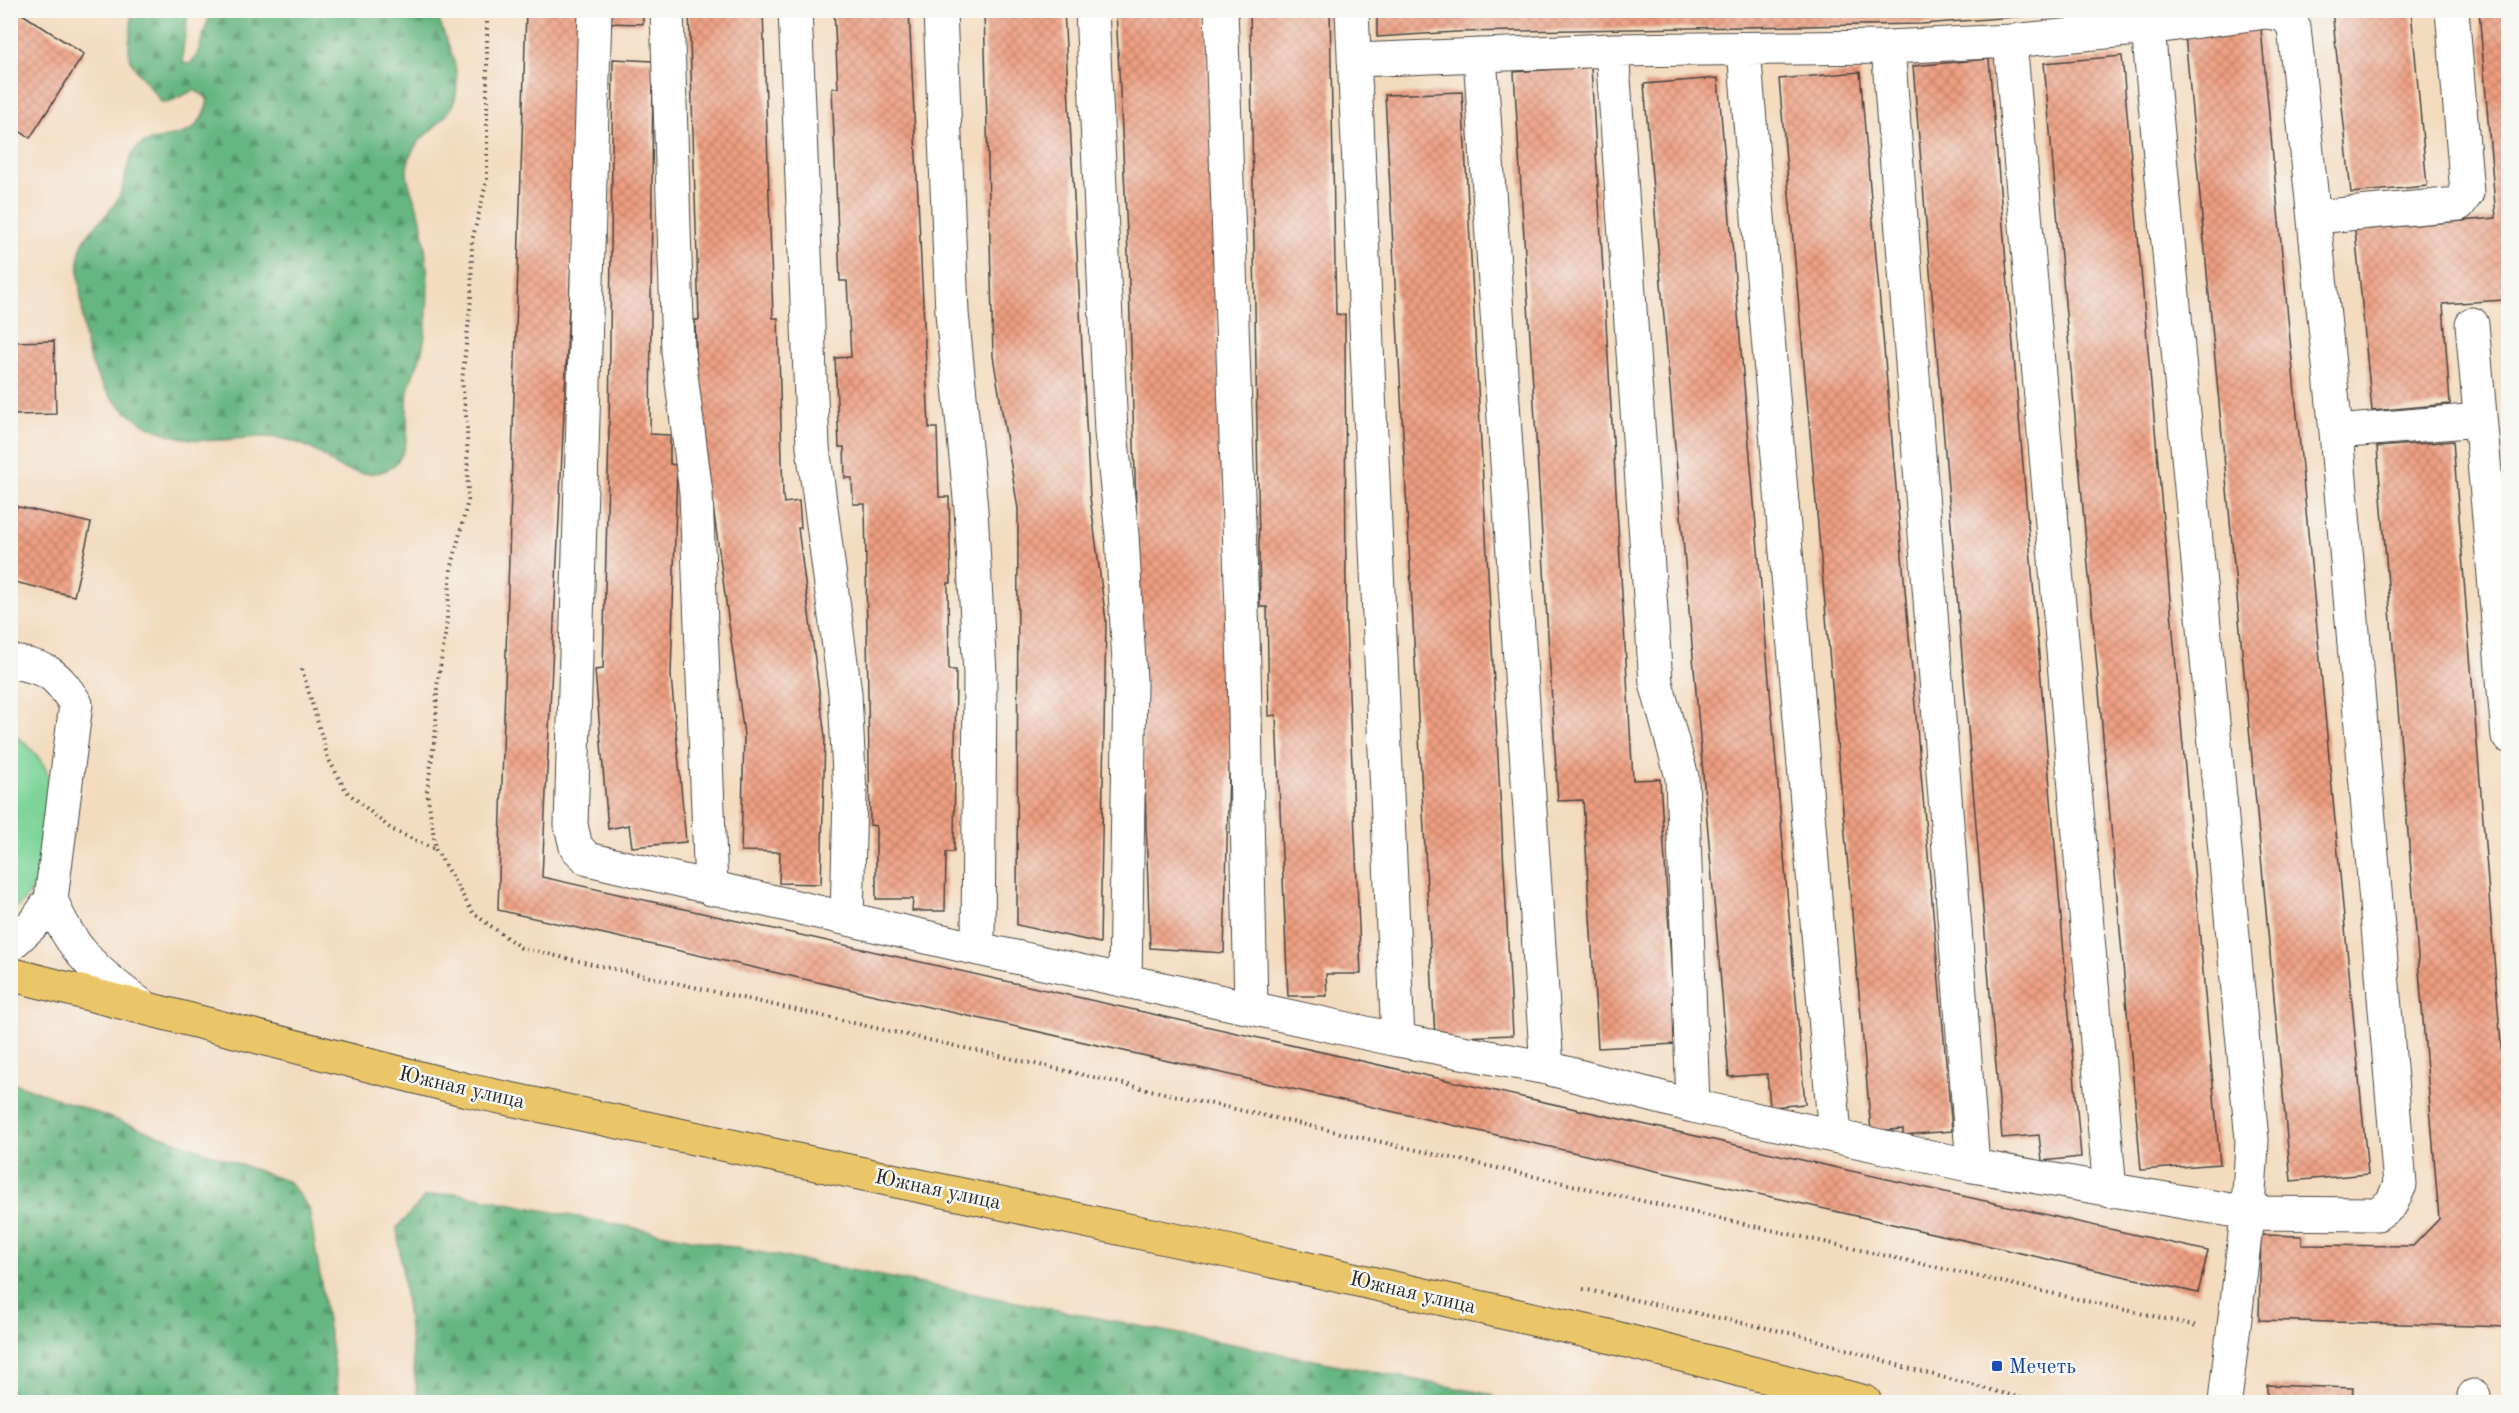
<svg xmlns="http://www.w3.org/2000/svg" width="2519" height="1413" viewBox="0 0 2519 1413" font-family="'Old Standard TT',serif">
<defs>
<pattern id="forest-firs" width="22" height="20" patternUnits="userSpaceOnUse" patternTransform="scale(1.5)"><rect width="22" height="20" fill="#66b680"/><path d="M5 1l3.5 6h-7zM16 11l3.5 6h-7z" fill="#549469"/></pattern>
<pattern id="building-cross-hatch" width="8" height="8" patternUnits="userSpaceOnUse" patternTransform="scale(1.5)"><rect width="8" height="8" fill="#ee9e80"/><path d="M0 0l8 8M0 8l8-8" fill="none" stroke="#c18169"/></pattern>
</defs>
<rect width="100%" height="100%" fill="#f6f6f2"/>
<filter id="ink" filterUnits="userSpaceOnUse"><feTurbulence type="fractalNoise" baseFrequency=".0167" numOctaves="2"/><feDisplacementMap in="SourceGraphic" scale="12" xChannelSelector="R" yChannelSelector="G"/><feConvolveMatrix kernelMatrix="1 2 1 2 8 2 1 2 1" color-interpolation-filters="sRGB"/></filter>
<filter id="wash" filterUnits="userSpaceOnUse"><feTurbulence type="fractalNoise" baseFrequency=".008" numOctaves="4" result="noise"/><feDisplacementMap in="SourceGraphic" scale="24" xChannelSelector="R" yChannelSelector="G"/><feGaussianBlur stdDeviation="1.35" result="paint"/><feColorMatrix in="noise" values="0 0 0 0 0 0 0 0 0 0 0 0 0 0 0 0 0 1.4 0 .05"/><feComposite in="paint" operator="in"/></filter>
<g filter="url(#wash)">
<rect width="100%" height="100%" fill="#f3dbbe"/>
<!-- green -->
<path fill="#7ed498" stroke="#548062" stroke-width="1.5" d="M10,733C25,740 42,759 48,774C54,792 41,871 33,889C28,898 17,906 11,914Z"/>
<!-- forest -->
<path fill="url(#forest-firs)" stroke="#487056" stroke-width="1.5" d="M130,11H187C188,28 181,46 183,63L190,64L197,55L211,11H435C445,39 469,79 450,110C446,117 436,125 430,131C418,141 409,152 407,169C406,185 418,204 421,220C424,235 425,250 427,266C429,289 427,324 423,347C420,362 411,376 408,391C405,411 412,442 399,459C386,478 360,475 341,468C334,466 328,459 322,455C310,447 298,442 285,439C257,433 226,443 198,440C140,434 96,398 85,340C83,329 83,317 82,305C80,290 78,274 79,259C80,231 108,220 119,197C127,182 125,155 141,145C168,129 197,147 208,101L205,96L194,90L167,103L160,101C153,88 132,69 130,58C126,42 135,26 130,11Z
M11,1082L289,1182L309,1208L340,1402H11Z
M455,1193L1488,1394L1503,1402H418L397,1228L425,1197Z"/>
<g id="blocks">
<!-- building -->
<path fill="url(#building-cross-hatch)" d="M16,10L84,54L30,138L10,125V19Z
M526,10H583L542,877L2208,1251L2198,1293L498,910Z
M605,10H643V24L605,23Z
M689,10H763L773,318H778L783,496L784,503L799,501L801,528H798L825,737L821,884L779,883L780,852L741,851L744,735L712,499H701L695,320H699Z
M834,10H909L929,428H937L939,497H949L951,583H948L949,670H956L954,852H946L945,911H912L913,899H876V826L870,825L865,504H853L852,478H845L844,447H839L835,358L851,357L847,281H840L832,88H838Z
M984,10H1064L1090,497L1106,621L1100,943L1017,925L1018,509L993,356Z
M1116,10H1205L1231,700L1224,953L1150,948L1128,254Z
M1250,10H1330L1336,314L1345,315L1346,625L1361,974H1326L1327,996H1288L1276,715L1269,716L1267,607H1260Z
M1377,10H2080V12L1922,24L1456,32L1377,37Z
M2332,10H2411L2427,186L2351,193Z
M2479,10H2508V332L2504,300L2443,304L2450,404L2372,411L2355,230L2496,218Z
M2261,29L2368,1174L2291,1181L2185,35Z
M2122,56L2220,1164L2141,1170L2044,63Z
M613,59L653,61L650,434L670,435V464L677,465L671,676L686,842L632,847L629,825L608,829L595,670L603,669L609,434Z
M1989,59L2081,1157L2042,1161L2039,1135L2002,1138L1913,66Z
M1591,67L1633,780L1660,779L1676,1044L1598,1048L1583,800L1558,801L1514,72Z
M1860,72L1952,1131L1903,1135V1129L1871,1131L1779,79Z
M1718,78L1805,1104L1770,1107L1767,1074L1729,1077L1644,84Z
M1462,92L1513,1035L1435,1038L1385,95Z
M54,341L56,414L13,415L11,342Z
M2453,441L2508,1134V1327L2259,1320L2261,1235L2302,1236V1245L2413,1246L2439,1219L2377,447Z
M10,505L91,523L74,596L10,581Z
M2267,1385L2353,1388L2352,1402H2267Z"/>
</g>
</g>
<g filter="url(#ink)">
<use href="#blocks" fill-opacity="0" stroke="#494541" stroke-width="1.5"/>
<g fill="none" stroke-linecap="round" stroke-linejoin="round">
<!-- minor casing -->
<g stroke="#494541" stroke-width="35">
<path id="minor" d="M595,10L571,825L576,847L588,859L978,949L1398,1040L1547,1068L1693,1106L1973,1166L2248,1213L2377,1214L2391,1204L2400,1185L2336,432L2294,27L2285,15L2266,12L2148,28L2010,41L1888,47L1612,50L1354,60
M667,10L678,351L696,493L711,889
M795,10L813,447L845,693L850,795L847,919
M940,10L952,313L971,509L980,674L978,949
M1092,10L1111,432L1122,535L1130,681L1125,979
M1221,10L1244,666L1251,1007
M1352,10L1398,1040
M2148,28L2252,1140C2249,1228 2234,1315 2225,1402
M2010,41L2110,1191
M1888,47L1973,1166
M1612,50L1656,683L1682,777L1693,1106
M1744,50L1835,1136
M1480,55L1547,1068
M2314,217L2459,204L2467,193L2452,10
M2472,324L2508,736
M2336,432L2479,420
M10,661C49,669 54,671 76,704L51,899C70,950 100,976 144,1007
M10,945L36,921L51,899
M2474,1402V1396"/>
</g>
<!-- major casing -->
<g stroke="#494541" stroke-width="35">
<path id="major" d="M10,974L467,1090L1241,1254L1604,1335L1865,1402"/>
</g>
<!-- path -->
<path stroke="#494541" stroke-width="4" stroke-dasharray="1.5 4.5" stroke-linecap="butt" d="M487,10V180L472,241L471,300L462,381L467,425L468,500L451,570L446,631L437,686L436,729L427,792L436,850L473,913L521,948L2197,1326
M302,669L328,758L346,791L391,829L436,850
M1583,1289L1804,1336L1904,1367L2036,1402"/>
<!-- minor -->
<use href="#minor" stroke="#fff" stroke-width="33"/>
<!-- major -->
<use href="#major" stroke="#ebc669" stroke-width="33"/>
</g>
</g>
<!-- markers -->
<rect fill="#1a4fb4" stroke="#f6f6f2" stroke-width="2" x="1991" y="1360" width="12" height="12" rx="3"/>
<g text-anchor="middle" stroke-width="5" stroke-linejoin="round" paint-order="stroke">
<!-- street labels -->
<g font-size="21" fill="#2b2b2b" stroke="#f6f6f2">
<text transform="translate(462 1087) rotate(13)" y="7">Южная улица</text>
<text transform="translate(938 1189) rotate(12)" y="7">Южная улица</text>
<text transform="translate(1413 1292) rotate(13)" y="7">Южная улица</text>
</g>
<!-- transit labels -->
<g font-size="21" fill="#164399" stroke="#f6f6f2" text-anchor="start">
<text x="2009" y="1373">Мечеть</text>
</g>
</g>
<!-- margin -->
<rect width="2519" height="1413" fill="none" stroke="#f6f6f2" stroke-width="36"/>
</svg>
